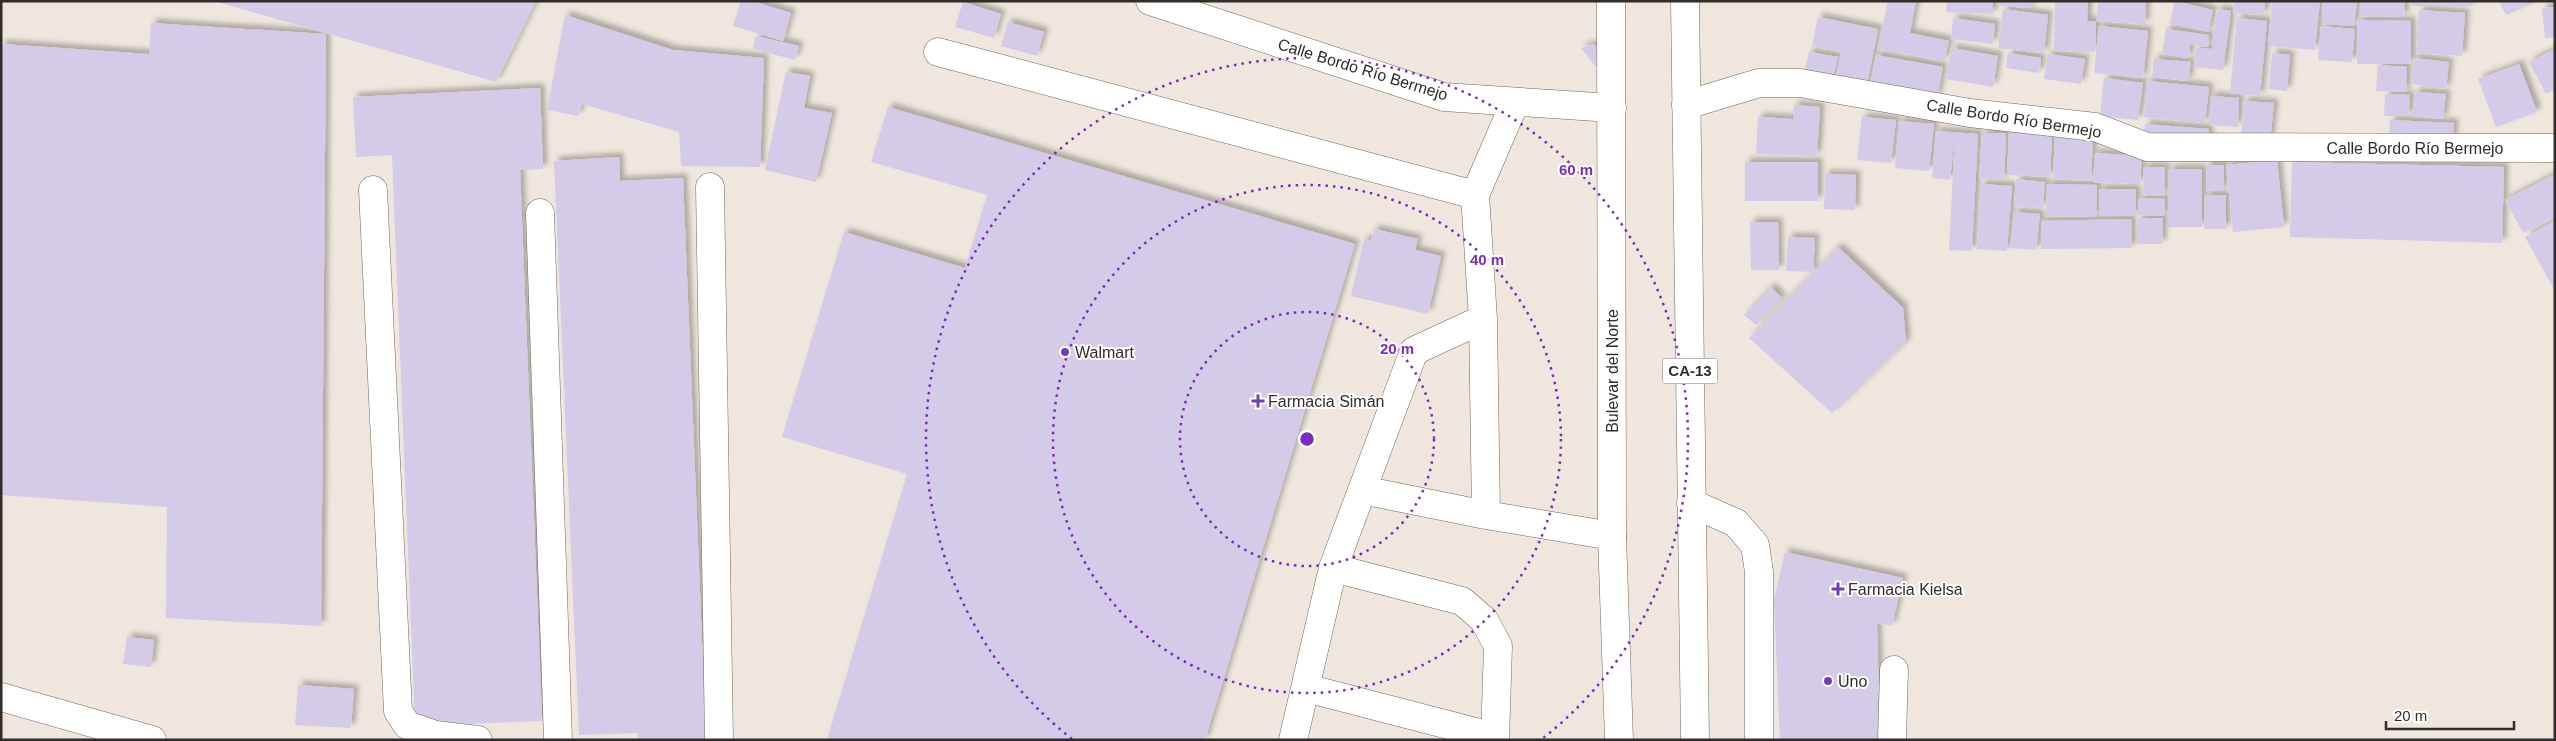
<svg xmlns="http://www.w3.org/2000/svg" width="2556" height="741" viewBox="0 0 2556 741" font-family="Arial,sans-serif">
<defs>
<filter id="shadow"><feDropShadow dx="4.5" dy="-4.5" stdDeviation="2.5" flood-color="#0004"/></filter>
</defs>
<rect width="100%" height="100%" fill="#efe7dd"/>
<!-- building -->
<path fill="#d3cbe8" filter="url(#shadow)" d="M214,1H536L496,82Z
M741,1H752L791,13L783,41L733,26Z
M1888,1H1916L1910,33L1949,41L1944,61L1878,49Z
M1947,1H1993V14L1946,12Z
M1999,1H2031V8L1999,6Z
M2055,1H2088L2087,21H2096L2095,52L2054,51Z
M2098,1H2146L2145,24L2096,21Z
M2175,1L2213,10L2208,32L2170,23Z
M2234,1H2265L2264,15L2233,13Z
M2272,1H2320L2315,50L2268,46Z
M2323,1H2357L2354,26L2322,24Z
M2360,1H2405L2404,17L2360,16Z
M2412,1H2444V6H2412Z
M2446,1H2472V6H2446Z
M2499,1H2537L2506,15Z
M963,2L1001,14L994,38L955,27Z
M2555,7V37L2545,38L2542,8Z
M2003,9L2048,15L2044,53L1998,48Z
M2217,9L2231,11L2223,70L2194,67L2196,48L2212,49Z
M2419,10L2465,13L2462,56L2416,53Z
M565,15L673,50L764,58L760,167L681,166L679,132L582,104L578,116L547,110Z
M1818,17L1878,29L1866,89L1835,82L1841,51L1812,46Z
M1953,18L1995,24L1993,44L1951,39Z
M2237,18L2267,21L2260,96L2230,93Z
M2358,20L2411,21V64H2357Z
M1008,22L1044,32L1037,56L1001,46Z
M151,23L326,34L321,626L166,618L167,507L1,495V44L149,54Z
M2099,26L2148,31L2143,78L2094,73Z
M2321,26L2355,29L2352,62L2318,60Z
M2166,29L2209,35L2208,47L2190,44L2189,58L2162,54Z
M756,36L799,46L795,60L753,49Z
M1594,44L1605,58L1595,66L1581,48Z
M1952,48L1998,56L1993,87L1946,79Z
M2555,49V89L2546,94L2529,62Z
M1809,52L1838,57L1832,84L1803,79Z
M2008,53L2041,58L2039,73L2006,68Z
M2272,53L2290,55L2287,91L2269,89Z
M2048,54L2085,59L2081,84L2044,79Z
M1876,55L1943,67L1937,98L1870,86Z
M2414,58L2449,62L2446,89L2411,84Z
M2154,59L2191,62L2188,81L2152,77Z
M2519,64L2537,112L2496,127L2478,79Z
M2378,65L2407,67L2406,92L2376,91Z
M786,72L810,76L804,108L832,113L816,182L765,170Z
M2104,78L2143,83L2138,120L2100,116Z
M2147,81L2209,87L2205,123L2144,117Z
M540,88L543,169L520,170L542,721L415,726L392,155L356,157L353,97Z
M2415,92L2446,94L2443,119L2412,116Z
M2385,94L2410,95L2409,116H2384Z
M2211,96L2239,98L2238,127L2209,125Z
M2244,101L2274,103L2270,141L2241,138Z
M1794,105L1820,107L1817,156L1756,154L1758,117L1793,119Z
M888,107L1355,244L1205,740H827L907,474L782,437L844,232L965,268L987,195L871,162Z
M1862,117L1896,120L1891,163L1857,160Z
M2390,120L2454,123L2452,151L2389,148Z
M1899,121L1934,124L1929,171L1895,168Z
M2145,124L2209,129V145L2144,140Z
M1936,131L1978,134L1972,251L1949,250L1955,135L1950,180L1932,178Z
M1982,133H2006L2004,180L1979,179Z
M2009,133L2052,134L2050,177L2007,175Z
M2055,135L2093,137L2091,181L2053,179Z
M2095,153L2142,156L2140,184L2093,182Z
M619,157L620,181L683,178L706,740H638V733L579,735L554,161Z
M2277,160L2284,227L2233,232L2226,165Z
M1745,162H1818V201H1745Z
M2292,162L2504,167L2502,243L2290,237Z
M2206,165H2224L2223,191H2206Z
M2144,167H2165L2164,196L2143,195Z
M2169,169H2202V227H2168Z
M1825,174L1856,175L1855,210L1824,209Z
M2555,174V217L2523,233L2505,200Z
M2016,179L2045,182L2043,208L2014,206Z
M1981,184L2012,186L2007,251L1977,249Z
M2047,184L2097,185L2096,217L2046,216Z
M2099,189H2136L2135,216L2099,215Z
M2205,195H2226V229H2204Z
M2139,198L2165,199L2164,216L2138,215Z
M2014,212L2040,214L2036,250L2010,248Z
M2138,218H2163L2162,244H2137Z
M2131,219L2132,248L2041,249V221Z
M2555,221V291L2525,237Z
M1750,222H1778L1779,270H1751Z
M1374,229L1418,239L1415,250L1441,256L1428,314L1351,296L1364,239L1371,241Z
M1788,237L1815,238L1813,272L1786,271Z
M1838,247L1903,308L1906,342L1832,413L1749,338Z
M1771,287L1782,298L1756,325L1744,315Z
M1785,552L1903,578L1892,626L1877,623L1880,740H1780L1774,600Z
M127,637L154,640L151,667L123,664Z
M298,685L354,689L351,728L295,725Z"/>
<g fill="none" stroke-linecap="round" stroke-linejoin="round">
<!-- minor casing -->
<g stroke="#6e675f" stroke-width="29">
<path id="minor" d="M938,52L1475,195
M1686,105L1759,83H1800L1970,113L2095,127L2147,147L2555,148
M710,187L719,740
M373,190L398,711L407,725L435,735L478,740
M540,213L558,740
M1362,490L1486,515L1612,536
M1691,503L1736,523L1755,545L1759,572V740
M1486,515L1483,319L1475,195L1515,102
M1333,568L1462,601L1484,620L1498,646L1495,740
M1306,688L1495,737
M1,697L152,740
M1293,740L1333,568L1414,351L1483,319
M1892,740L1894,670"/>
</g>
<!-- major casing -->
<g stroke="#6e675f" stroke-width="29">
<path id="major" d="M1150,1L1444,97L1612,108"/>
</g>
<!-- highway casing -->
<g stroke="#6e675f" stroke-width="29">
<path id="highway" d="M1611,1L1612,536L1619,740
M1685,1L1695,740"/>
</g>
<!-- minor -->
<use href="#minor" stroke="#fff" stroke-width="28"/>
<!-- major -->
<use href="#major" stroke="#fff" stroke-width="28"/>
<!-- highway -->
<use href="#highway" stroke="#fff" stroke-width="28"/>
</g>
<!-- distance rings -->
<g fill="none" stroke="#7b2cbf" stroke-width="2.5" stroke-dasharray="2.5 5">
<circle cx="1307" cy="439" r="127"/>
<circle cx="1307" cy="439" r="254"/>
<path d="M1072 739A381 381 0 1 1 1542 739"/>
</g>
<!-- markers -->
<g fill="#6e3fb7" stroke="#fff" stroke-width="2">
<circle cx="1065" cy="352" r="5"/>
<path d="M1255.5 393.5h5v5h5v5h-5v5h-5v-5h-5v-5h5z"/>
<path d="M1835.5 581.5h5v5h5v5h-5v5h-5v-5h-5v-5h5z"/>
<circle cx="1828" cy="681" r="5"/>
</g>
<g text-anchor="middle" stroke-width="4" stroke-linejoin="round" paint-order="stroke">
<!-- shield labels -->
<rect fill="#fff" stroke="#6e6c6a" stroke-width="1" x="1662.5" y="358.5" width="55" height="25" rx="4"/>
<g font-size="15" font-weight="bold" fill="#302d2a">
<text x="1690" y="376">CA-13</text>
</g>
<!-- street labels -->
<g font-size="16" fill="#302d2a" stroke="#fff">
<text transform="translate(1363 69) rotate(17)" y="6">Calle Bordo Río Bermejo</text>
<text transform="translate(2014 118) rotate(9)" y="6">Calle Bordo Río Bermejo</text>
<text x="2415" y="154">Calle Bordo Río Bermejo</text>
<text transform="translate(1612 371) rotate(-90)" y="6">Bulevar del Norte</text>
</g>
<!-- poi labels -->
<g font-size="16" fill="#302d2a" stroke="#fff" text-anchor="start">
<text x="1075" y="358">Walmart</text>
<text x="1268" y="407">Farmacia Simán</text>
<text x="1848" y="595">Farmacia Kielsa</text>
<text x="1838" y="687">Uno</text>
</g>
</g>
<circle cx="1307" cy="439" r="8" fill="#7b2cbf" stroke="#fff" stroke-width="2.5"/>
<g font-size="15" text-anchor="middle" font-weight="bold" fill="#7b2cbf" stroke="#fff" stroke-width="4" stroke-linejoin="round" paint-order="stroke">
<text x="1576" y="175">60 m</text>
<text x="1487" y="265">40 m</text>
<text x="1397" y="354">20 m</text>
</g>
<!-- border -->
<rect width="2556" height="741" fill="none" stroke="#302d2a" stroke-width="5"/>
<!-- scale -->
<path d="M2386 721v8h128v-8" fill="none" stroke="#302d2a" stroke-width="2.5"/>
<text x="2394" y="721" font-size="15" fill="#302d2a" stroke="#ffffff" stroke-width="4" paint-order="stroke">20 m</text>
</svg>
